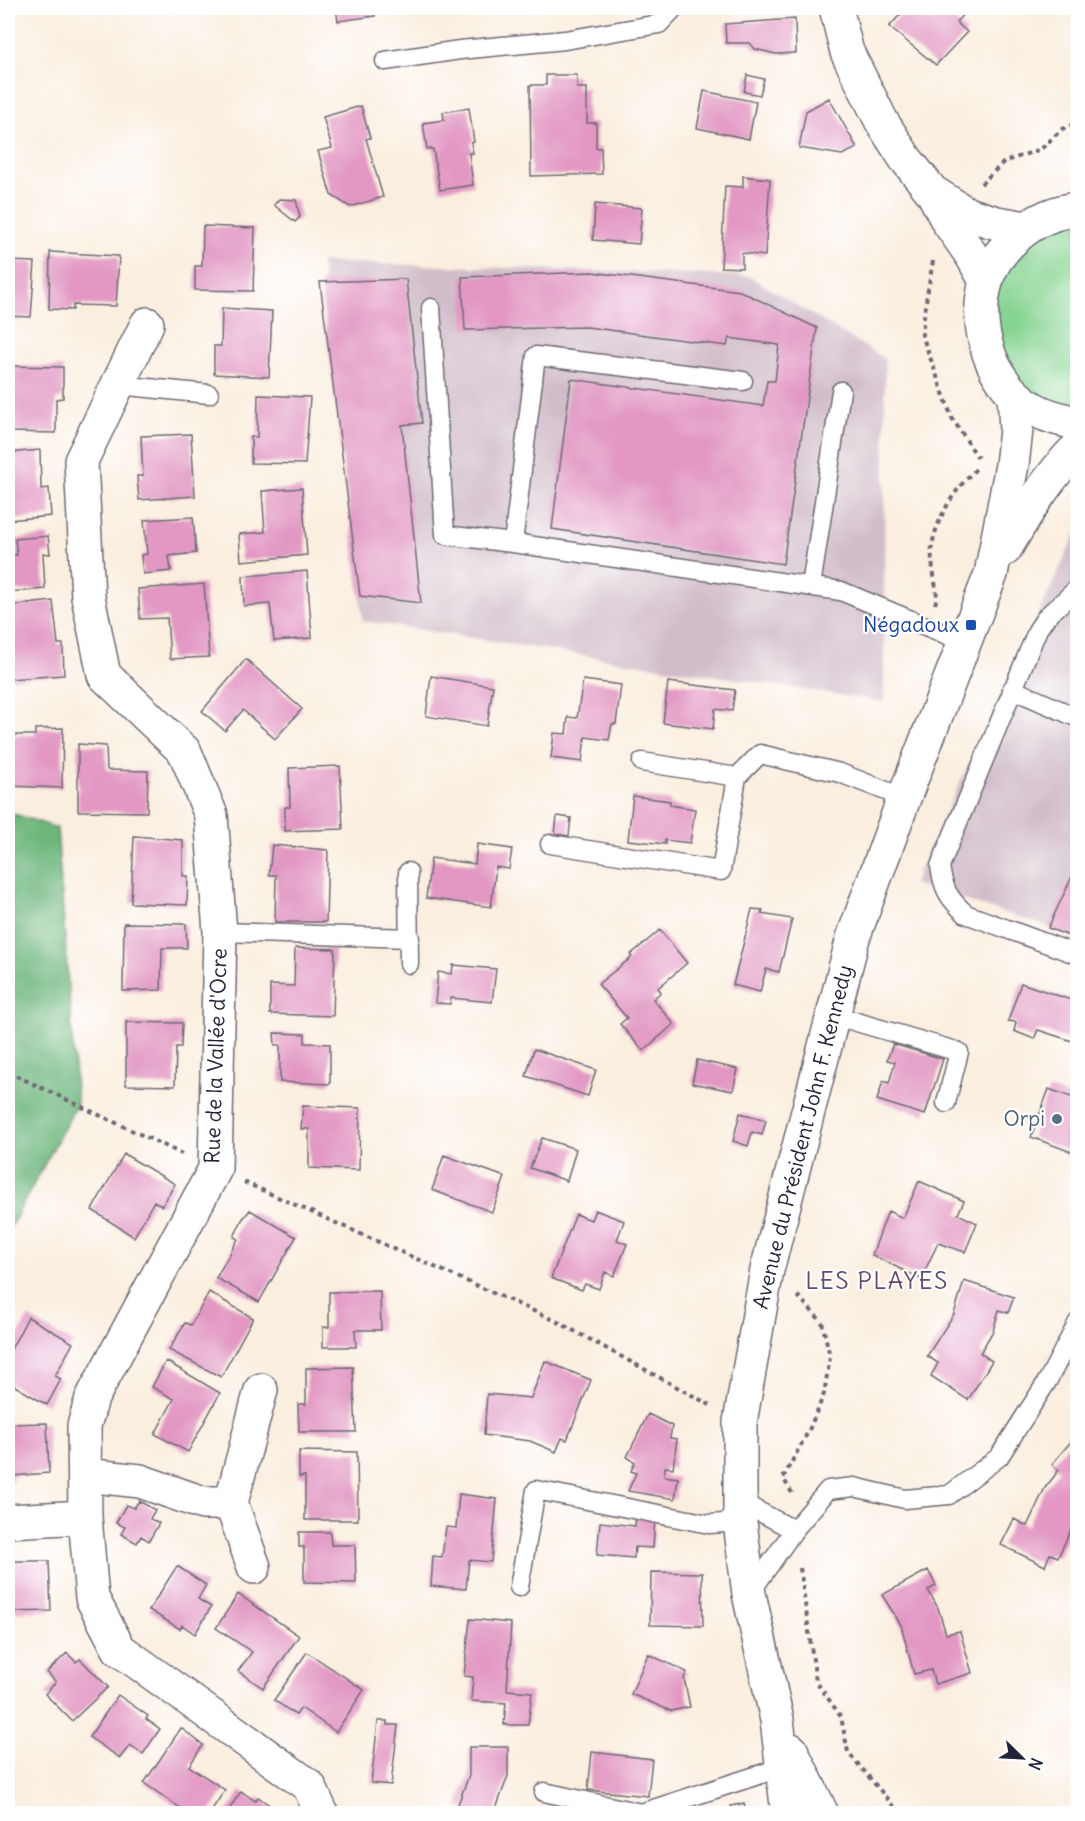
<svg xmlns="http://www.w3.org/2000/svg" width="1085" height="1821" viewBox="0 0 1085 1821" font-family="Delius,sans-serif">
<rect width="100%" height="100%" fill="#fff"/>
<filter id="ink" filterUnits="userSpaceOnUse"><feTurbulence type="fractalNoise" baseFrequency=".0167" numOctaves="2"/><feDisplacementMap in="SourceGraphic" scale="12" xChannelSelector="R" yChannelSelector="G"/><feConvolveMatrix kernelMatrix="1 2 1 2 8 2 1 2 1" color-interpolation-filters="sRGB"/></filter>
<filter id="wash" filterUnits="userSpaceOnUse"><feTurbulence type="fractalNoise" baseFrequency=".008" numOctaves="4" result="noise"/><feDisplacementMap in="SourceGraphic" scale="24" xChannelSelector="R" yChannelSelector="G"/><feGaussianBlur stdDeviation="1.35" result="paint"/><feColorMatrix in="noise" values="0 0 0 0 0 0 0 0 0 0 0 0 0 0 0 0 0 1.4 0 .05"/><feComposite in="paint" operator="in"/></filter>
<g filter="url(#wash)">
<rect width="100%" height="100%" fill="#faeedf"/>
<!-- industrial -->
<path fill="#d1bdc9" d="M321,262L749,276L885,359L884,702L363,621Z
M1077,531V936L913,884Z"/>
<!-- green -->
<path fill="#87d492" stroke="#547b66" stroke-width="1.5" d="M1077,209V423L997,371L994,265Z"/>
<!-- forest -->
<path fill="#6db67c" stroke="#486c5c" stroke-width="1.5" d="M8,812L57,828L77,1104L8,1232Z"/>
<g id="blocks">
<!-- building -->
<path fill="#e298c3" d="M336,8H374L375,16L338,21Z
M906,8H969L956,22L967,32L936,65L889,27Z
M795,19L796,53L776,54L755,49L750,43H726L725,24Z
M546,75H577V88H587V123H596V148H601L602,174L531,176L530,85H546Z
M747,75L764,79L760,95L744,92Z
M704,91L756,102L749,139L697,128Z
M829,98L857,148L842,155L799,148L806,111Z
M361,106L370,138L366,139L367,142L383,197L350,207L331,195L318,151L332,148L323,117Z
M469,108L474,142L471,143L473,153H469L473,185L440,190L433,149H427L423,123L444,120L443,112Z
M743,176L770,179L765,256L742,253V268L721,267L725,186L743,187Z
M279,199L296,200L300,217L295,222L274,205Z
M595,204L642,208L639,244L593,240Z
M203,226L255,228L253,291L195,290V266H202Z
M50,252L119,256L116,306L73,305V310L49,309Z
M8,261L35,262L31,317L8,316Z
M592,272L740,291L817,328L783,564L552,529L571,379L763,406L767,381H775L779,345L729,338L727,346L587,327L465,330L462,277Z
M406,279L422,423L402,425L421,603L360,596L320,282Z
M222,308L272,311L269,377L214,374V346H221Z
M8,366L63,367V398L56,399V433L8,432Z
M258,395L310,397L305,464L251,463V437H257Z
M191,434L195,496L139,500L137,476H143L141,436Z
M40,450L41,489L49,488L51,516L8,520V453Z
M302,488L307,555L241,561L239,534L265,532L262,491Z
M193,517L196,553L169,556L171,571L143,574L141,555L147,554L144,520Z
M48,536L50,554L43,553L45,589L8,592V555H17L15,539Z
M307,571L312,638L274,641L270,604L244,606L243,576Z
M204,584L209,657L170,659L167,618L140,619L138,589Z
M53,601L58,644H63L64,675L9,679L8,606Z
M246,659L302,709L275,739L243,710L225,731L202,711Z
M431,676L493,686L487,726L426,716Z
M583,680L621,685L616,724H612L609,740L585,737L582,762L551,758L554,733L566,734L568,717L577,718Z
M668,682L735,690L732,711L715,709L713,729L663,723Z
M63,728L62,788L8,786V735H35V729Z
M78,744L106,746L107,770L148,771L147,812L78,811Z
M340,766L343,829L285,831V807H290L289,768Z
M633,796L670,801V805L695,809L690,843L665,840V844L628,840Z
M557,816L571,818L569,836L555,834Z
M134,836L183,840V876H188L187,905L131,903Z
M477,844L512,849L509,869L496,867L491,907L426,898L431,858L475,864Z
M272,845L328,850L326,922H275L276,875H269Z
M1077,866V939L1048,928Z
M752,909L763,910L761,914L792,919L779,972L766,969L760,992L733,985Z
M124,923L186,924L187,948H162L161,990L123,991Z
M660,930L687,963L658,988L661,992L653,999L674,1024L643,1051L620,1024L627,1018L598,984L632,957L630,955Z
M295,948L335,949L333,1016L270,1014V985L294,986Z
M453,965L496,969L492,1002L451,998L450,1004L435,1003L438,972L452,974Z
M1021,983L1077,1002V1027L1072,1041L1038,1030L1034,1039L1014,1031L1016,1022L1008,1021Z
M126,1022L182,1023L181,1047H176L175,1086L126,1085Z
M274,1033L305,1034V1043L330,1044V1084L280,1082V1045H275Z
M893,1044L943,1059L925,1115L877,1100L883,1081L889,1083L895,1062L887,1060Z
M534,1049L596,1070L588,1096L526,1076Z
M697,1060L738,1069L733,1091L692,1083Z
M1049,1089L1077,1099V1154L1031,1137Z
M303,1106L360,1108L359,1170L309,1168V1129H301Z
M740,1113L766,1120L762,1135L752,1132L748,1146L733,1141Z
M542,1138L576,1149L567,1181L530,1168Z
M124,1154L175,1184L162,1206L154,1201L134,1237L92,1210Z
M444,1155L505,1177L492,1212L432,1190Z
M919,1181L964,1201L958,1214L977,1223L965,1252L938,1243L921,1279L872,1255L888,1211L903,1218Z
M250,1210L296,1237L259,1302L216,1278L238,1239L234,1237L242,1220Z
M595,1210L624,1221L617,1240L627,1244L614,1276L605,1272L599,1289L585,1284L582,1290L551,1278L576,1214L591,1220Z
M964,1281L1014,1297L1008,1313L999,1310L993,1331L980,1353L992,1361L968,1400L931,1376L938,1363L927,1356L954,1314Z
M380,1291L381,1330H355L356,1347H323V1327H329V1292Z
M209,1292L253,1318L221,1377L169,1350L185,1323L191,1325Z
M28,1317L73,1343L55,1376L61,1379L47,1405L8,1382V1355Z
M166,1361L220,1393L188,1452L155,1434L174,1399L152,1387Z
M545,1361L591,1380L567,1440L562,1438L556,1452L530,1441L484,1435L487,1394L531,1398Z
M353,1367L356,1432H299L298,1404H306V1368Z
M648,1414L672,1426L670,1438L677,1439L673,1468L665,1467L664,1476L678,1478L675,1499L628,1491L636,1473L631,1471L635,1462L627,1457Z
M47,1423L49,1473L12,1476V1483H8V1424Z
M1074,1438L1077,1441V1517L1058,1557L1050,1554L1045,1566L1001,1545L1014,1519L1027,1526L1045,1488L1059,1470L1052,1464Z
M299,1451L357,1452L358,1520H305V1476L299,1477Z
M459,1494L497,1499L491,1562L469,1560L466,1589L431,1586L433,1556L442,1557L446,1527L456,1528Z
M139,1501L155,1510L150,1519L159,1523L149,1541L141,1536L137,1543L121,1534L125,1527L116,1523L126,1505L134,1508Z
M636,1515L655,1519L653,1548L635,1547L634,1558L597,1555L600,1522L635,1526Z
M299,1532H330L331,1545H355L356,1583L304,1582V1547H299Z
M11,1561H49L51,1611L8,1612V1567H11Z
M177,1566L206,1585L198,1599L211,1607L195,1634L182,1625L180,1629L149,1610Z
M928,1570L936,1586L928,1590L938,1608L946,1634L960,1631L972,1673L935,1684L931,1670L914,1674L901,1625L882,1595Z
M651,1572L702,1573L703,1626L650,1625Z
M238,1594L299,1636L263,1688L238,1671L252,1652L216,1628Z
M470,1619L511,1623L507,1690L532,1692L528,1725H504L506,1703L471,1701L473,1677L464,1676Z
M307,1652L364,1690L336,1732L301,1708L296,1715L274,1700Z
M67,1653L76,1662L80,1659L108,1687L72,1721L45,1694L56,1682L47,1672Z
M648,1654L687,1672L684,1678L690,1707L671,1711L631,1694Z
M118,1695L148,1716L146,1719L160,1729L143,1754L130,1745L120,1758L89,1737Z
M378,1721H387V1725H398L391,1785L371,1783Z
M181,1728L203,1745L189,1766L225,1790L209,1814H189L144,1783Z
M469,1747H508V1776L494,1814H474L457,1807L469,1775Z
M592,1752L652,1759L648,1796L588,1790Z
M241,1791L255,1801L258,1797L282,1814H226Z
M744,1803L747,1814H733L731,1806Z"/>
</g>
</g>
<g filter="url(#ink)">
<use href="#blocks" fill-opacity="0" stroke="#6e6974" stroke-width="1.5"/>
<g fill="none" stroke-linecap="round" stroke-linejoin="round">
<!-- service casing -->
<g stroke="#6e6974" stroke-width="21">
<path id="service" d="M385,61L460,50L565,40L659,24L674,8
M431,308L445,535L513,543
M743,381L536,356L513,543L841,591L964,642
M118,385L209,394
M811,586L841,391
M1078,588L1047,616L1038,629L940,866C943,889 949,899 966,914L1078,955
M1012,689L1078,718
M642,762L737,777L760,754L840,773L904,798
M550,844L721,871L737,777
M408,872L409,964
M220,932L410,938
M833,1015L959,1052L946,1103
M739,1501L794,1530L750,1593
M794,1530L828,1490L854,1487L905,1499L949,1495L999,1457L1048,1380L1078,1322
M519,1587L536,1490L709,1524L740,1522
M544,1792L641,1813L783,1767"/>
</g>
<!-- minor casing -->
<g stroke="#6e6974" stroke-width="36">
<path id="minor" d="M836,8L847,52L882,122L905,158L933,193L947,220L972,256L986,281
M934,193L967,214L997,223L1026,228
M147,324L81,461L88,597L104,675L185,752L211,815L220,932L215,1169L92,1398L84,1426L85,1517L92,1598L119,1649L309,1786L322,1814
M85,1475L140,1481L203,1503H231
M8,1521L85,1517
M254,1567L231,1503L261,1390"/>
</g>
<!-- secondary casing -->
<g stroke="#6e6974" stroke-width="36">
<path id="secondary" d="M1078,209C1055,211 1033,222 1016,237C1004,248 990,265 986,282C973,328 991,385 1034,409C1048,417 1062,420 1078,423
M1005,549C1026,513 1048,477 1078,447
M791,1750L822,1814
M788,1814L777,1720L749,1594L740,1522V1422L767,1270L853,938L904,798L991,574L1012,465L1016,430L1014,394"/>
</g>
<!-- path -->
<path stroke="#6e6974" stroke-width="4" stroke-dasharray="4.5 4.5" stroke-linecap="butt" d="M981,184L1004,162L1041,149L1062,129L1078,123
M933,261L925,307L922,335L952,418L978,458
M935,604L937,597C936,583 930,560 932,546C937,517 955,489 976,469
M8,1072L182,1154
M244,1182L556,1321L710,1405
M792,1493L783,1478L809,1430L824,1394L830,1357L822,1322L797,1295
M800,1568L816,1681L841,1717L848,1752L900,1814"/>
<!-- service -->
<use href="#service" stroke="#fff" stroke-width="18"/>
<!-- minor -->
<use href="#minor" stroke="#fff" stroke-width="33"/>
<!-- secondary -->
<use href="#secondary" stroke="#fff" stroke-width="33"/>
</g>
</g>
<!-- markers -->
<rect fill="#1a4fb4" stroke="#fff" stroke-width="2" x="965" y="619" width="12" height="12" rx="3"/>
<circle fill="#5c6f8a" stroke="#fff" stroke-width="2" cx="1057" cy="1119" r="6"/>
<g text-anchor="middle" stroke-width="4.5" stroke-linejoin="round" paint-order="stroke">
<!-- transit labels -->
<g font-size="21" fill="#164399" stroke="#fff" text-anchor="end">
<text x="959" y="632">Négadoux</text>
</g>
<!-- street labels -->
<g font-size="21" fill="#22223b" stroke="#fff">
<text transform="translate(216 1056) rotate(-88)" y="7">Rue de la Vallée d'Ocre</text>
<text transform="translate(803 1137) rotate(-76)" y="7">Avenue du Président John F. Kennedy</text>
</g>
<!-- service labels -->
<g font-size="21" fill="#4e5e75" stroke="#fff" text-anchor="end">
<text x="1045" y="1126">Orpi</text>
</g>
<!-- quarter labels -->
<g font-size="24" letter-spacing="1.5" fill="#654b6b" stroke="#fff">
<text x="877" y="1289">LES PLAYES</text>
</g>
</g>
<!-- margin -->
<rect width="1085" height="1821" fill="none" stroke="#fff" stroke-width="30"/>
<!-- north arrow -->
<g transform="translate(1022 1758) rotate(114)" stroke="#ffffff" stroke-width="4.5" paint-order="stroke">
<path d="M0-4.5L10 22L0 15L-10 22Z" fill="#22223b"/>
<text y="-9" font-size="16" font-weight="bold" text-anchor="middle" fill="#22223b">N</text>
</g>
</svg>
